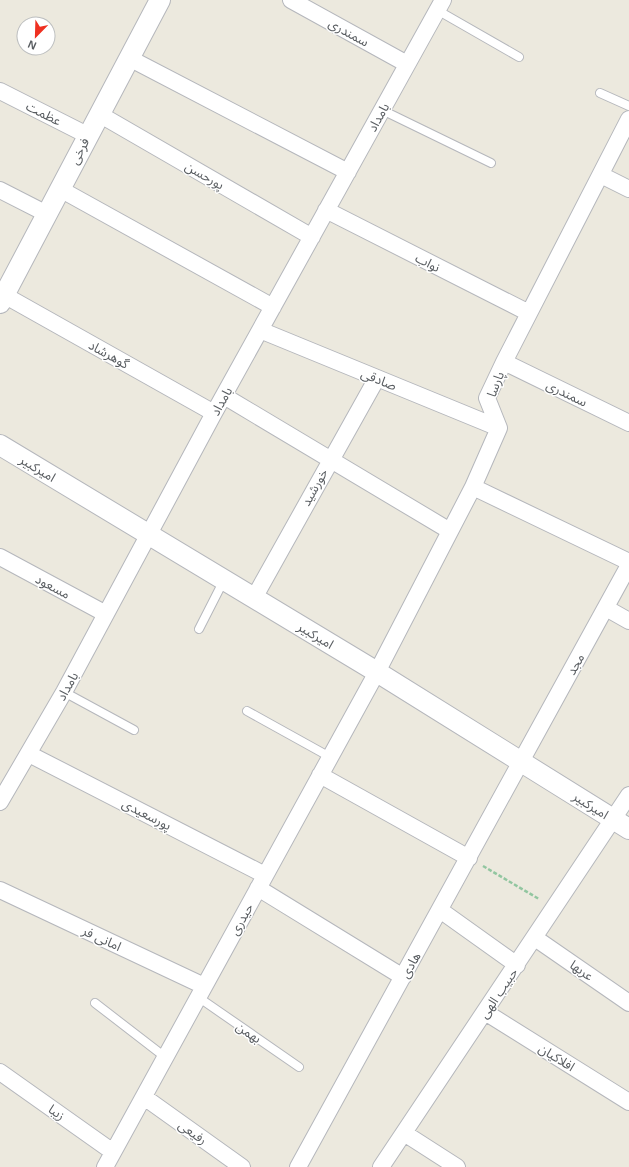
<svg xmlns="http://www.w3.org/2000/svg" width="629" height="1167" viewBox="0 0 629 1167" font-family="Arial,'Noto Sans Arabic',sans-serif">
<rect width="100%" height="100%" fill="#ece9de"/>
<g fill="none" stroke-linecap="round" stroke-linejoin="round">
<!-- service casing -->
<g stroke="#b5b7bc" stroke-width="10">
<path id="service" d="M437,10L519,57
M600,93L629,106
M382,110L491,163
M199,629L224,580
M64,692L134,730
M247,711L330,757
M198,997L299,1067
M95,1003L165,1057"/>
</g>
<!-- minor casing -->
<g stroke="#b5b7bc" stroke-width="18">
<path id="minor" d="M291,0L407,64
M129,58L348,172
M0,91L87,135
M99,114L312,237
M601,175L629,189
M60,189L273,307
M0,190L47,214
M326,210L529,313
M4,295L214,413
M260,330L499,428
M504,362L629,423
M224,396L450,531
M473,487L629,562
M0,557L106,614
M254,598L377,378
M606,608L629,621
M29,754L265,875
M320,775L469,858
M0,802L64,692L214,413L443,0
M258,888L403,977
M0,890L204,986
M440,910L517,965
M535,938L629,1003
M485,1012L629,1102
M0,1072L113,1152
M144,1097L242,1167
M404,1133L457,1167
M105,1167L377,672L473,487L499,428L487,398L504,362L629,119
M298,1167L629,565
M381,1167L629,795"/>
</g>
<!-- tertiary casing -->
<g stroke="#b5b7bc" stroke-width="22">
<path id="tertiary" d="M0,303L160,0
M0,445L377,672L629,829"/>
</g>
<!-- path -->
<path stroke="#92c6a0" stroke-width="2.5" stroke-dasharray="4 2" stroke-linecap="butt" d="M483,866L539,899"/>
<!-- service -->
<use href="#service" stroke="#fff" stroke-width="8"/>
<!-- minor -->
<use href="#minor" stroke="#fff" stroke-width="16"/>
<!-- tertiary -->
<use href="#tertiary" stroke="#fff" stroke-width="20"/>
</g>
<g text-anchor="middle" stroke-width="3" stroke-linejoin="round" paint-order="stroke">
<!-- street labels -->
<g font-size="13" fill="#585c60" stroke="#fff">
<text transform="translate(349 32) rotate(29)" y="5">سمندری</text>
<text transform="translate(44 113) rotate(27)" y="5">عظمت</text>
<text transform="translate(378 117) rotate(-61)" y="5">بامداد</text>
<text transform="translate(79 151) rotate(-63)" y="5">فرخی</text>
<text transform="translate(205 175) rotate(30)" y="5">پورحسن</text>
<text transform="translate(428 262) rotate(27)" y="5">نواب</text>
<text transform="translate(109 354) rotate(29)" y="5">گوهرشاد</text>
<text transform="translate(379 379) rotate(22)" y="5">صادقی</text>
<text transform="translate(495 384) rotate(-69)" y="5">پارسا</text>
<text transform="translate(567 393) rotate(26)" y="5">سمندری</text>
<text transform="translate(221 401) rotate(-61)" y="5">بامداد</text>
<text transform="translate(38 468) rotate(31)" y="5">امیرکبیر</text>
<text transform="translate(314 487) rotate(-61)" y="5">خورشید</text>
<text transform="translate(53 586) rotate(28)" y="5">مسعود</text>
<text transform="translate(316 635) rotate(31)" y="5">امیرکبیر</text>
<text transform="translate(575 664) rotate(-61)" y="5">مجد</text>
<text transform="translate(67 686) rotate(-61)" y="5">بامداد</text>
<text transform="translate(591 805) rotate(32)" y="5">امیرکبیر</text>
<text transform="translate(147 814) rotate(27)" y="5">پورسعیدی</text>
<text transform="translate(241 919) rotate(-61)" y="5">حیدری</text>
<text transform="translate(102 938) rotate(25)" y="5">امانی فر</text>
<text transform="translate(410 965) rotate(-61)" y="5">هادی</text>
<text transform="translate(582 970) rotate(35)" y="5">عربها</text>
<text transform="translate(498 993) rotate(-56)" y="5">حبیب الهی</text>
<text transform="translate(249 1032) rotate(34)" y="5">بهمن</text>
<text transform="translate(557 1057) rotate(32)" y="5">افلاکیان</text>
<text transform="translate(57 1112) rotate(35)" y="5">زیبا</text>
<text transform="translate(193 1132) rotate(35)" y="5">رفیعی</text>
</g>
</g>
<!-- north arrow -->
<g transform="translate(36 36) rotate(203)"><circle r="19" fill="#ffffff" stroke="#bcbebf"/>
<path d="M0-3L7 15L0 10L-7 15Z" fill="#ef3021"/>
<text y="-6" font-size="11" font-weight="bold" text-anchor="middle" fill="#585c60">N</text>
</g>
</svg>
